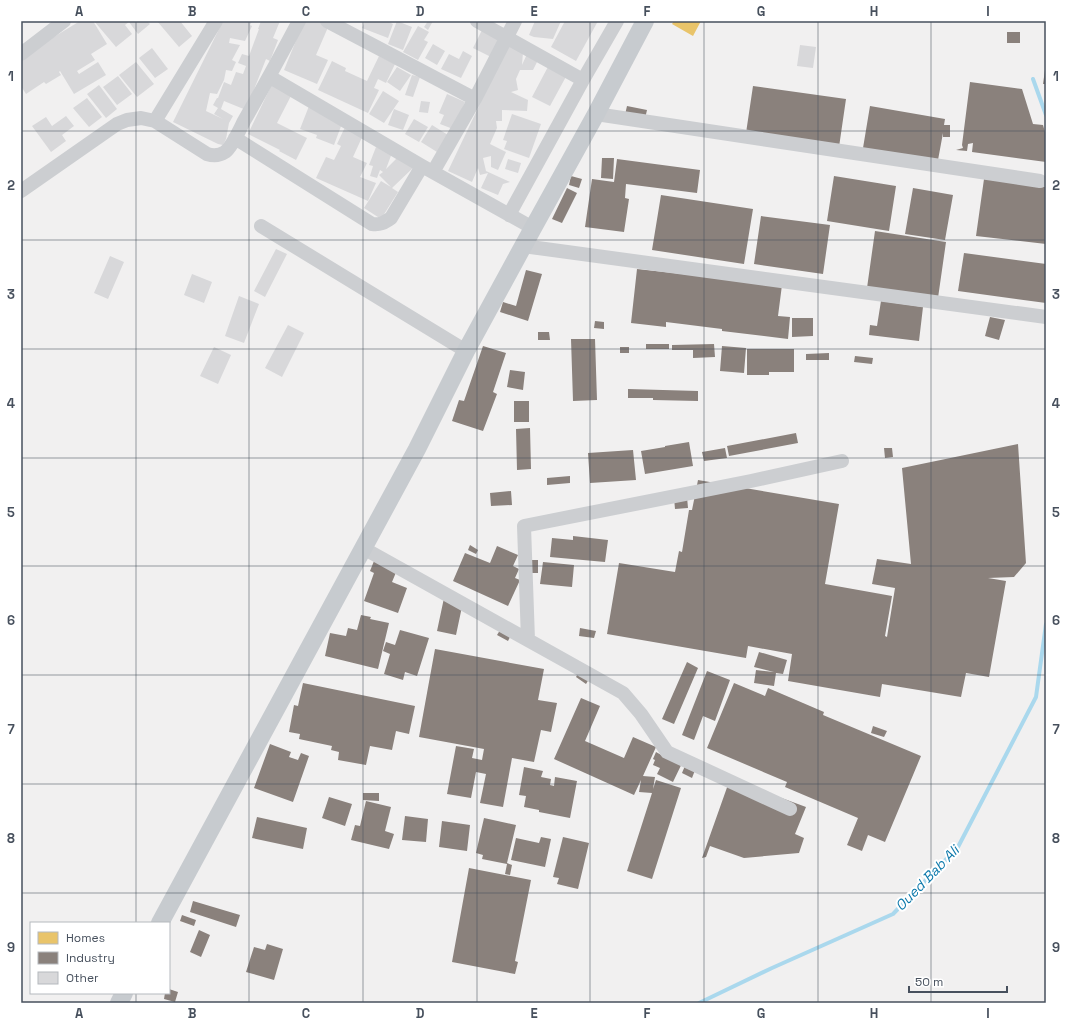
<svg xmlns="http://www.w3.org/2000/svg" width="1067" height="1024" viewBox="0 0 1067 1024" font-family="'Space Grotesk',sans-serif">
<rect width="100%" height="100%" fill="#f1f0f0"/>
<!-- homes -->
<path fill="#e9c46a" d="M674,21H701L693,36L672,24Z"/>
<!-- industry -->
<path fill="#8a817c" d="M1007,32H1020V43H1007Z
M1045,70H1046V84H1043Z
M970,82L1022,89L1033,124L1043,125L1046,136V162L972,152L973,143L968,144L967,151L956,150L963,148L962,145Z
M753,86L846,99L839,147L746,133Z
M627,106L647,110L644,123L624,119Z
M870,106L945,119L944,125H950V137H943V133L938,160L863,148Z
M602,158H614L613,179L601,178Z
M617,159L700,170L697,193L626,184L625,198L629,199L624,232L585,227L592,179L614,182Z
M571,176L582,179L579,188L569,185Z
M834,176L896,186L889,231L827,221Z
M984,179L1046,187V244L976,236Z
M567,188L577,193L562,223L552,219Z
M913,188L953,195L945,240L905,234Z
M661,195L753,209L744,264L652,250Z
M761,216L830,225L823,274L754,264Z
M875,231L946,242L938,298L867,288Z
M964,253L1046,264V303L958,291Z
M637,269L782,285L778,316L790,317L788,339L722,331V329L666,322V327L631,323Z
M526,270L542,274L528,321L500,312L503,302L516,306Z
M881,301L923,307L919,341L869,335L870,325L877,326Z
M990,317L1005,320L999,340L985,336Z
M792,318H813V336L792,337Z
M595,321L604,322V329L594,328Z
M538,332H549L550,340H538Z
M571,339H595L597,400L573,401Z
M646,344H669V349H646Z
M714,344L715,357L693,358V350H672V345Z
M483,346L506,353L493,392L497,394L483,431L452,421L459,400L464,401Z
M722,346L746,348L744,373L720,371Z
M620,347H629V353H620Z
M747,349H794V372H769V375H747Z
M829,353V360H806V354Z
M855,356L873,358L872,364L854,362Z
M510,370L525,372L523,390L507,387Z
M628,389L698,391V401L653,400V398H628Z
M514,401H529V422H514Z
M530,428L531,469L517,470L516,429Z
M796,433L798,443L729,456L727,446Z
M689,442L693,466L645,474L641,451L665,447V446Z
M1018,444L1026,563L1014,577L988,578L1006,581L989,677L966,673L961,697L882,684L880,697L788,681L792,654L748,646L746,658L607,634L619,563L675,572L679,551L682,552L689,510H692L698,480L839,504L825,584L892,596L885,636L887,637L895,588L872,584L877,559L911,564L902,468Z
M725,448L727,458L704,461L702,452Z
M884,448H892L893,457L885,458Z
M633,450L636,480L590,483L588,453Z
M570,476V483L547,485V478Z
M511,491L512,505L491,506L490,493Z
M687,497L688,508L675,509L674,498Z
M573,536L608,540L605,562L550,557L552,538L573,540Z
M470,545L478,550L476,554L468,550Z
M497,546L518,555L513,566L519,569L515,578L520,580L508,606L453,581L465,553L490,563Z
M530,560H538V573H531Z
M374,561L397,570L392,582L407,588L398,613L364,601L374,573L370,571Z
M543,562L574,565L572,587L540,584Z
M444,598L463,602L456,635L437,631Z
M361,615L371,617L370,619L389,623L378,669L325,656L330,633L346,636L348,628L357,630Z
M502,627L512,633L508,641L497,635Z
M580,628L596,631L594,638L579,636Z
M400,630L429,638L417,676L405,672L403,680L384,674L390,654L383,651L386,642L395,645Z
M435,649L544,669L538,700L557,703L551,732L541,730L534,762L512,758L503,807L480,803L486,774L476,772L471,798L447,794L456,746L474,749L472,758L482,760L484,749L419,737Z
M759,652L787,660L783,674L776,673L774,686L754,683L756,670L774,672L754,667Z
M687,662L698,668L674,724L662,719Z
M581,668L592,674L586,684L576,677Z
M707,671L730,680L715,721L703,716L694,740L682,735Z
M303,683L415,706L409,734L396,731L392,750L370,746L366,765L338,760L339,752L331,750L332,746L299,739L300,734L289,732L294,705L298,706Z
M734,683L765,696L768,688L824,712L823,715L921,756L885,842L868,835L862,851L847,845L858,818L785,787L787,782L707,748Z
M581,698L600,706L585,741L624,758L633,737L656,747L643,776L655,777L653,789L656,780L681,788L652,879L627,871L652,793L639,792L641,780L634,795L554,759Z
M873,726L887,731L884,737L871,733Z
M270,744L291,752L289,757L298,760L301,753L309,756L293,802L254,788Z
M656,752L663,756L686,755L673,782L657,774L660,768L653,765L655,760L653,759Z
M687,761L697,765L692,778L682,773Z
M524,767L543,771L541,777L551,779L550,785L554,786L555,777L577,781L570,818L539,812V810L524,807L526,796L519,795Z
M730,779L806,807L795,834L804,838L799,853L744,858L710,846L706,857L702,858Z
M363,793H379V801L363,800Z
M329,797L352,804L345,826L322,818Z
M366,801L391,807L385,831L394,834L389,849L351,840L355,825L360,826Z
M405,816L428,819L426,842L402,840Z
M257,817L307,828L303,849L252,838Z
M484,818L516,825L507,863L512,865L510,875L505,874L507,864L482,859L483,855L476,853Z
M442,821L470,825L467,851L439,847Z
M541,837L551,839L545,867L511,860L516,838L539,843Z
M563,837L589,843L578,889L557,884L559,878L553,877Z
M469,868L531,880L515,961L518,962L515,974L452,962Z
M193,901L240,915L236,927L190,912Z
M182,915L196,920L194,926L180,921Z
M199,930L210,935L201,957L190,952Z
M267,944L283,949L274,980L246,972L254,947L265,950Z
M169,989L178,992L175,1002L164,999L165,993H169Z"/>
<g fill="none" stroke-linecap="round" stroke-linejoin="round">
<!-- stream -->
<path stroke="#aad8ed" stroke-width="4" d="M1033,79L1046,115
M699,1003L772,968L893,914L958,847L1036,697L1046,624"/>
</g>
<!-- building -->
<path fill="#d8d8da" d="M80,21H93L107,44L91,54L95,60L77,71L79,74L98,62L106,75L74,94L60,71L59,72L61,75L46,84L44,82L26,94L21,86V57Z
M94,21H147L150,24L138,34L129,22L125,25L132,34L116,47Z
M157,21H180L192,36L179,47Z
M223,21H252L250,25L252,26L245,41L230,38L229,43L240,45L232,60L236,62L232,71L226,70L224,80L217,94L210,93L206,111L223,119L214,114L218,108L213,105L217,98H218L224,82L231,85L236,72L243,74L246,66L238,63L242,54L249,56L259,29H258L261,21H280L273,38L278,40L270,61L266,59L246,110L224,101L221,109L233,116L229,123L226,139L223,145L218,144L173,122Z
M304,21H320L329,25L316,55L328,60L317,84L284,70Z
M365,21H387L393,24L388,38L362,28Z
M397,21L412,27L403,50L388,44Z
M428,21H433L428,30L424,27Z
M535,21H561L553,39L534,37L529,35Z
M565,21H598L576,61L551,47Z
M418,26L429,32L424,40L428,42L418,60L403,52Z
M482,30L500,39L491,57L473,48Z
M433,44L445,51L437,65L425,58Z
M508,45L523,52L522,65L527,54L538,60L533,70H520L516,79L518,90L511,92L528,100L527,111L502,110V121H496L497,128L490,144L506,152L498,170L491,167V156L483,158L486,171L510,182L503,184L498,195L481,188L488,173L480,175L478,168L472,182L448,171Z
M800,45L816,47L813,68L797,66Z
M152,48L168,69L155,78L139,58Z
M463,51L472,56L461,78L441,69L449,54L459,59Z
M379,56L395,64L386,83L378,79L374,88L379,90L368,113L318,90L332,61L346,68L345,71L367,81Z
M136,62L154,84L137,97L119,75Z
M550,63L568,73L550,106L532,97Z
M397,67L411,75L400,91L387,82Z
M412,75L420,77L413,97L405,95Z
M118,76L132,94L117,105L103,87Z
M273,82L293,92L277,123L307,138L296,160L279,151L280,150L248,134Z
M99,85L117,109L106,118L87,94Z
M383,91L399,101L384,123L369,114Z
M447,94L465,102L453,129L440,124L444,115L439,113Z
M87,98L102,117L89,127L73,108Z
M421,101L430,102L428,113L419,112Z
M309,106L343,121L334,145L316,138L317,135L300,129Z
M394,109L409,115L403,130L388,125Z
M512,114L541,124L529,158L504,149L507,141L503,140Z
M66,116L74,126L62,135L66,141L51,152L32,126L46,117L52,126Z
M414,119L428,127L419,142L405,134Z
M346,125L364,133L353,157L367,163L360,177L376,183L368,201L316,178L326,157L334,160L341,146L337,144Z
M432,125L448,135L437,152L421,142Z
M376,147L392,153L386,169L401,154L414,167L392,188L398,192L381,219L364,208L381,181L391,187L379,175L383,172L380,170L377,178L370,176L373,166L369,165Z
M508,159L521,163L518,173L505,169Z
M276,249L287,254L265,297L254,291Z
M110,256L124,262L108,299L94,293Z
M192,274L212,282L204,303L184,295Z
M239,296L259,304L244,343L225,336Z
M288,325L304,333L282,377L265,368Z
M214,347L231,355L218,384L200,376Z"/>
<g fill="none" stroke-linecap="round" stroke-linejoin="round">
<!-- minor -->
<path stroke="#ccced1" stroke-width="14" d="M327,21L475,99
M477,21L583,80
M21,54L64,21
M270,77L422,166L533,228
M596,114L1040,181
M155,121L207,154C213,156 219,156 225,152C232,147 240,129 244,121C263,88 281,55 299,21
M235,138L372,224C380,225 384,223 391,218L422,166
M433,172L475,99L515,21
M21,191L117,124L127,120L141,118L155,121L216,21
M509,215L583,80L617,21
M261,226L466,351
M523,246L1046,317
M363,548L623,693L641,714L667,752L790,809
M528,640L524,526L751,481L842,461"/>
<!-- major -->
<path stroke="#c7cbcf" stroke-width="18" d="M160,923L417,449L466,351L533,228L596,114L645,21
M119,1003L124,993"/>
</g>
<!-- grid -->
<path fill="none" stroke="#47505d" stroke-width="1" stroke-opacity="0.55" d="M136,21V923M249,21V1003M363,21V1003M477,21V1003M590,21V1003M704,21V1003M818,21V1003M931,21V1003M21,131H1046M21,240H1046M21,349H1046M21,458H1046M21,566H1046M21,675H1046M21,784H1046M21,893H1046M136,993V1003"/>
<g text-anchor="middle" stroke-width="4" stroke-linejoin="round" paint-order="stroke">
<!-- water labels -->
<g font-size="14" font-style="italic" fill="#0c79ab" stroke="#fff">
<text transform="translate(927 878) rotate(-46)" y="5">Oued Bab Ali</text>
</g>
</g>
<!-- border -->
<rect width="1067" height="1024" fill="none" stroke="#ffffff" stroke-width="44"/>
<!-- legend -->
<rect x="30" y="922" width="140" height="72" fill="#ffffff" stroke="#b5b9be"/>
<rect x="38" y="932" width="20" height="12" fill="#e9c46a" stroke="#b5b9be"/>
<text x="66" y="942" font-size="12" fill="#47505d">Homes</text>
<rect x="38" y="952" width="20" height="12" fill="#8a817c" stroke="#b5b9be"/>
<text x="66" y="962" font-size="12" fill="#47505d">Industry</text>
<rect x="38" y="972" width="20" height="12" fill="#d8d8da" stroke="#b5b9be"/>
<text x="66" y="982" font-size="12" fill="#47505d">Other</text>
<!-- scale -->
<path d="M909 986v6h98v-6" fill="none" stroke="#47505d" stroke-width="2"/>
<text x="915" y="986" font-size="12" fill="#47505d" stroke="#ffffff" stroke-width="3" paint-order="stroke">50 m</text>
<rect x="22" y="22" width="1023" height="980" fill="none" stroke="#47505d" stroke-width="1.5"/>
<g font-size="13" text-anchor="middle" font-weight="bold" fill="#47505d">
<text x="79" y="16">A</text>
<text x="192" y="16">B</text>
<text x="306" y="16">C</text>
<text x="420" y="16">D</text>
<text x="534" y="16">E</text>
<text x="647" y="16">F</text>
<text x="761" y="16">G</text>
<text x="874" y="16">H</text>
<text x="988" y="16">I</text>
<text x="11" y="81">1</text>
<text x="1056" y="81">1</text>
<text x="11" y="190">2</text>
<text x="1056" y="190">2</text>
<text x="11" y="299">3</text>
<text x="1056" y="299">3</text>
<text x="11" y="408">4</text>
<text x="1056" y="408">4</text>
<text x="11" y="517">5</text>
<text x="1056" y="517">5</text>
<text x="11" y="625">6</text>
<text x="1056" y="625">6</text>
<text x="11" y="734">7</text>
<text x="1056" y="734">7</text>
<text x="11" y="843">8</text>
<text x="1056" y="843">8</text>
<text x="11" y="952">9</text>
<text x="1056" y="952">9</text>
<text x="79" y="1018">A</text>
<text x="192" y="1018">B</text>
<text x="306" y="1018">C</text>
<text x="420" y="1018">D</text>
<text x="534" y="1018">E</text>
<text x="647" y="1018">F</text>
<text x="761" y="1018">G</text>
<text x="874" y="1018">H</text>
<text x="988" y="1018">I</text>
</g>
</svg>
